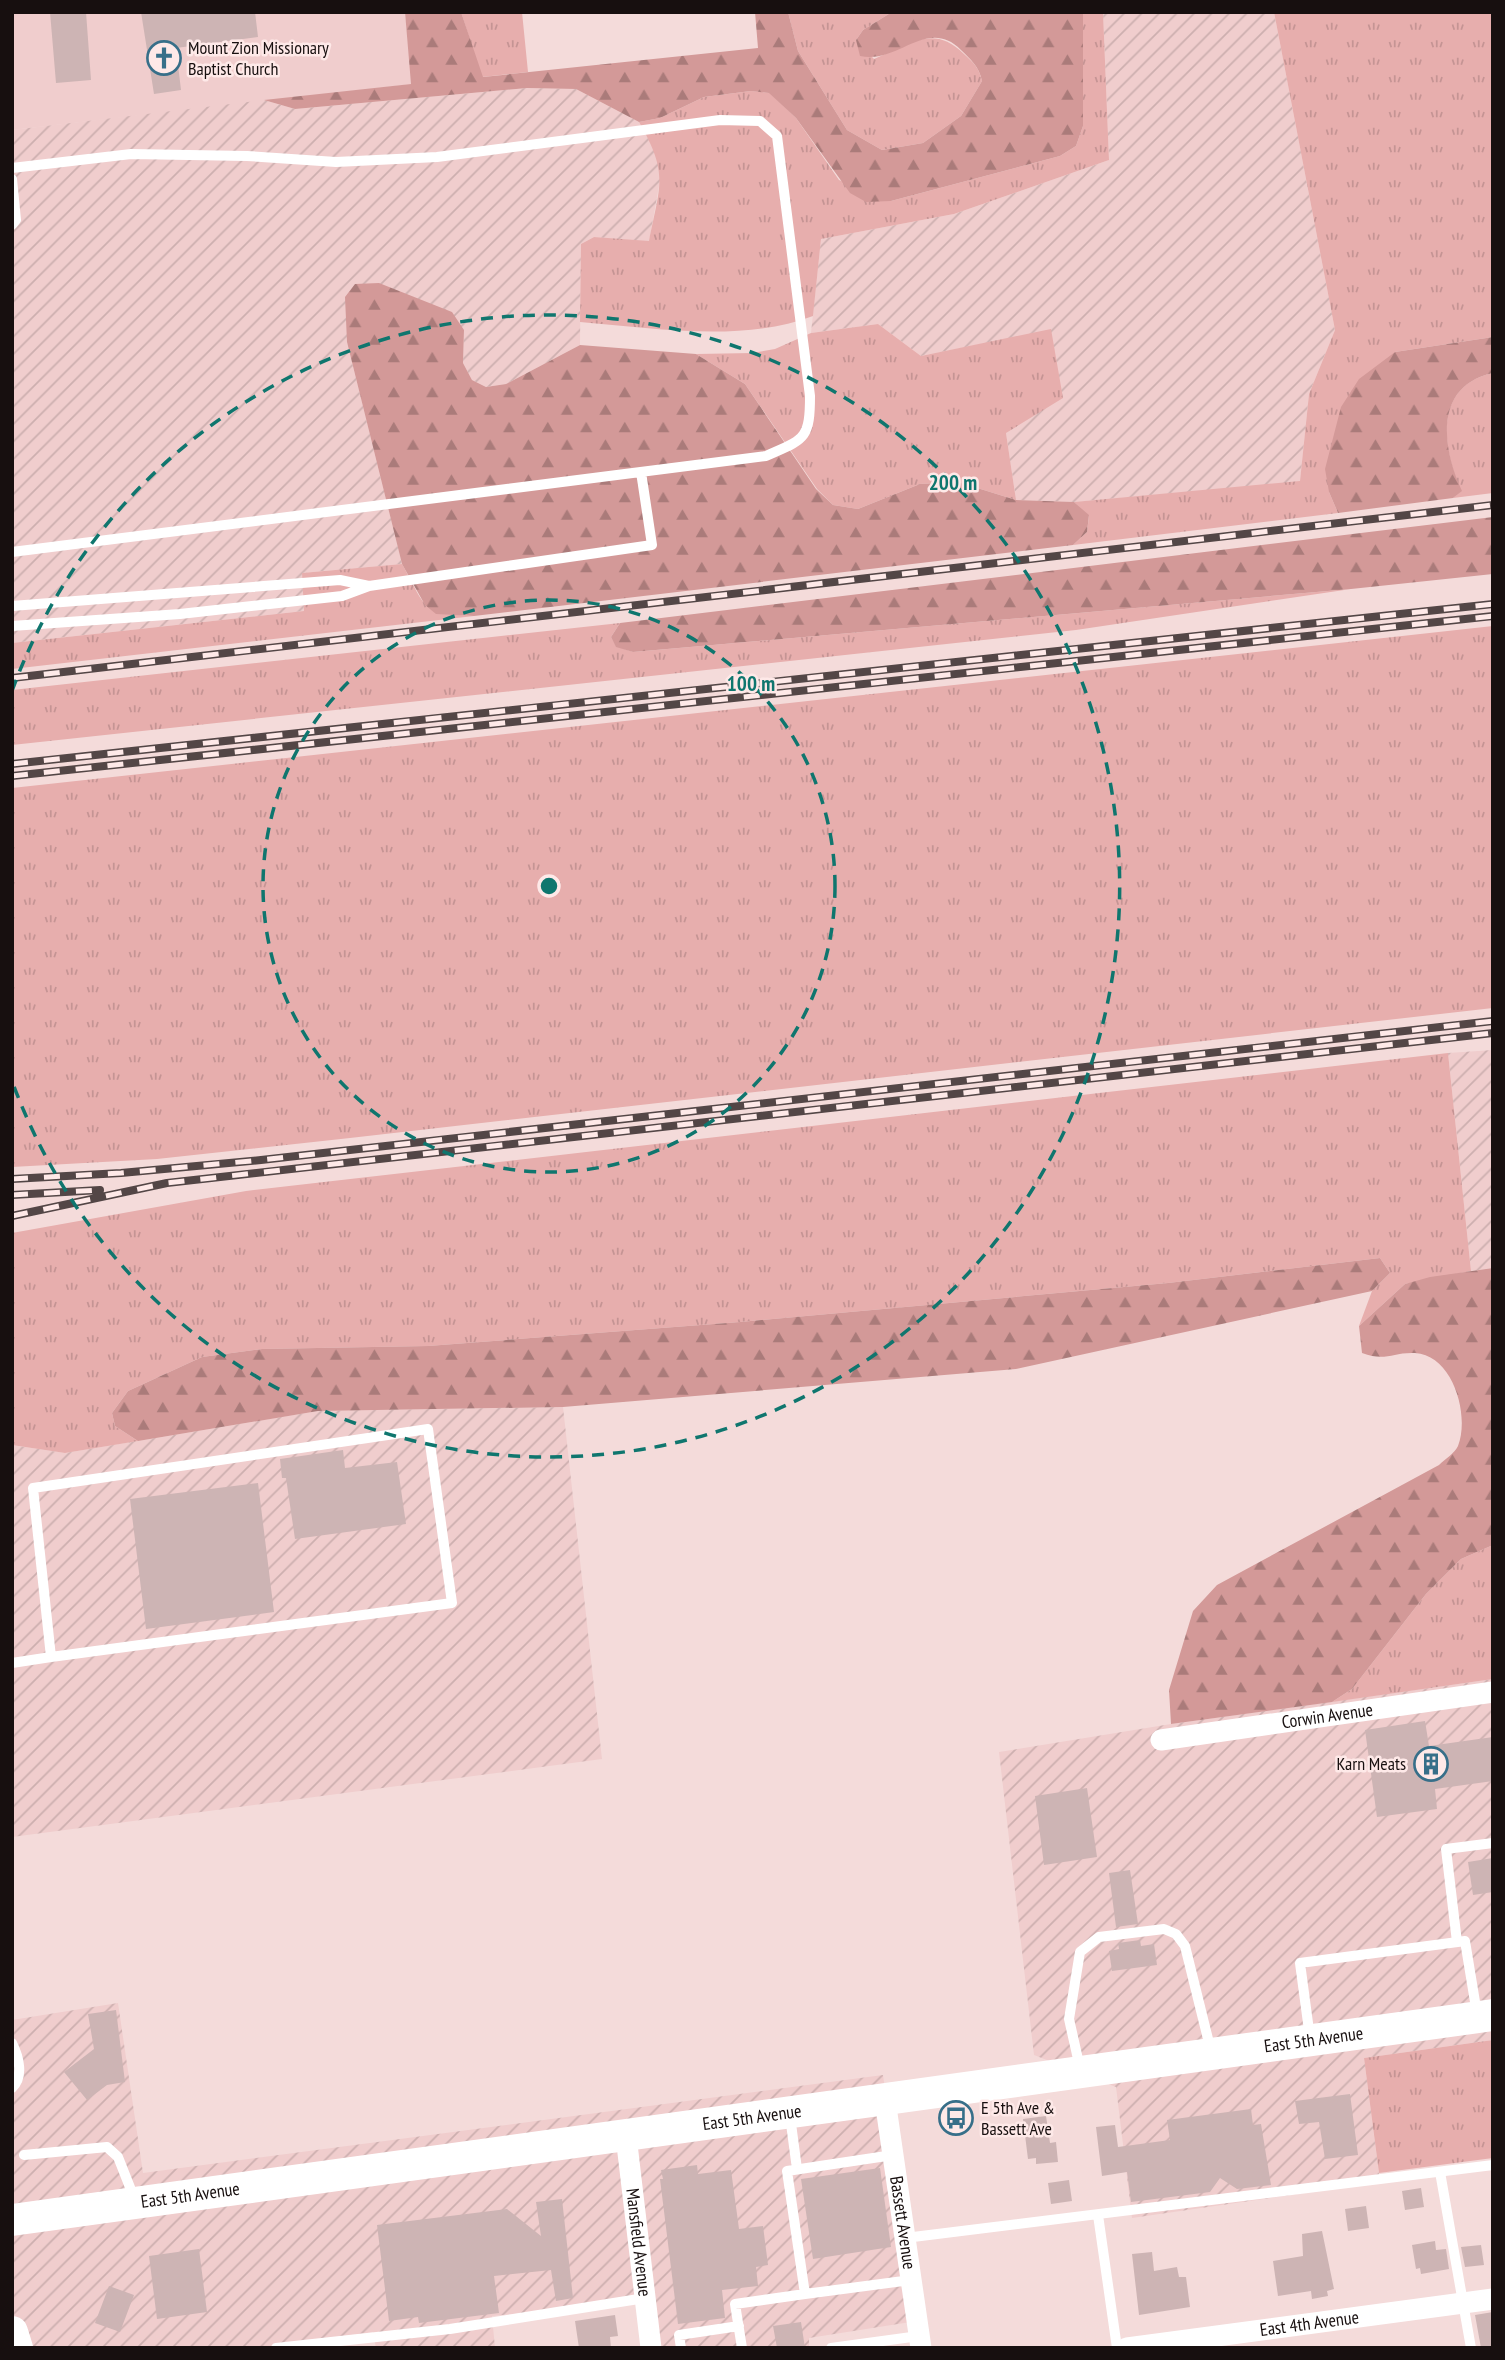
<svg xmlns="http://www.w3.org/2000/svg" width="1505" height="2360" viewBox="0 0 1505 2360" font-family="'PT Sans Narrow',sans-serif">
<defs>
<pattern id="industrial-furrows" width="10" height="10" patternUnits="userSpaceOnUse" patternTransform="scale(1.75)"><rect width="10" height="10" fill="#f0cdcd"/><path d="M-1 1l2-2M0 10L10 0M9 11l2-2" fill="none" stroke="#cdafaf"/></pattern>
<pattern id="grass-tufts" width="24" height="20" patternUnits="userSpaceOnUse" patternTransform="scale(1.75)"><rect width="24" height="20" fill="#e7aead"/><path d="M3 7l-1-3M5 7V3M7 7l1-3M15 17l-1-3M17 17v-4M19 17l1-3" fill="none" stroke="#c59494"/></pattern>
<pattern id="forest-firs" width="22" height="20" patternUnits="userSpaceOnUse" patternTransform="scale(1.75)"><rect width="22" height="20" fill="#d39998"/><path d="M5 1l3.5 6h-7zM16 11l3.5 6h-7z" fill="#aa7b7a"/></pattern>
</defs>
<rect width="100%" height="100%" fill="#f4dbda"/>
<!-- built -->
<path fill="#f0cdcd" d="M12,12H405L412,84L12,130Z"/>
<!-- industrial -->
<path fill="url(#industrial-furrows)" d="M1103,12H1274L1335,330L1309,394L1300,482L1074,502L1016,500L1006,433L1051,330L921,356L878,324L811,333L821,239L954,214L1109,160Z
M527,88L576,89L639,122L656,151L661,175L649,242L594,237L581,244L580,345L506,384L486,387L472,380L463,363L464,330L347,342L402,564L302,573L304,611L12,643V130L264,100L295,109Z
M1493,1050V1268L1471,1271L1448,1053Z
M563,1407L602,1759L12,1837V1445L65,1453L318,1411Z
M1493,1679V2040L1364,2058L1380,2182L1132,2218L1116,2087L1034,2055L999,1752L1171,1724Z
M118,2003L143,2173L883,2075L917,2321L809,2338V2348H651L645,2301L492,2316L495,2348H376L373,2332L257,2348H12V2020Z"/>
<!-- grass -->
<path fill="url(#grass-tufts)" d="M461,12H522L528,72L482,77Z
M788,12H892L863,30L856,40L874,59C909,45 933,23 964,54C974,63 979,68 982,81L961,116L923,143L882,150L847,130L798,51Z
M1083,12H1103L1109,160L954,214L821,239L813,316C741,343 655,328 580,322L581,244L594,237L649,241C660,185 669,174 639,122L660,118L704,97L751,91L770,93L796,118L839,180L891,201L1060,156L1076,146L1083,126Z
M1274,12H1493V337L1395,352L1329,492L1338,513L1073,545L1087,532L1089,516L1074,502L1300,481L1309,394L1335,330Z
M878,324L921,356L1051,329L1063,398L1006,433L1016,500L958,482L920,484L858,509L833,505L817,489L745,384L696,354L752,353L775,349L811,333Z
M1493,373V493L1453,498L1461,491C1442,447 1433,386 1493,373Z
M402,564C427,609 420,613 474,616L12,669V643L304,611L302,573Z
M1351,589L1076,630L12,745V690L620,623L611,637L616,646L633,652Z
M1493,626V1008L350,1138L157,1159L12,1167V788Z
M1448,1053L1471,1271L1405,1284L1359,1326L1372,1291L1390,1273L1380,1258L1168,1283L740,1322L428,1346L262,1349L202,1357L128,1391L112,1413L115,1426L138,1441L65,1453L12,1445V1233L246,1191Z
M1493,1545V1679L1332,1702L1352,1689L1426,1594L1461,1559Z
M1493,2040V2158L1379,2173L1364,2058Z"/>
<!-- forest -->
<path fill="url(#forest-firs)" d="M405,12H461L483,77L758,48L755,12H788L798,51L847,130L882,150L923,143L961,116L982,81C979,66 971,60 961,50C927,16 898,65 860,56L856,40L863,30L892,12H1083V126L1076,146L1060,156L891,201L866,202L850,193L796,118L769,93L751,91L704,97L660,118L639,122L576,89L527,88L295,109L264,100L411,84Z
M379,283L452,312L464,330L463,363L472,380L486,387L506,384L580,345L696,354L745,384L816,489L833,505L858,509L920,484L958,482L1016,500L1074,502L1089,515L1087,532L1073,545L474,616L436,614L425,605L402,564L347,342L345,297L355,284Z
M1493,337V373C1433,386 1442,448 1462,491L1453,498L1338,513L1329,492L1325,469L1341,407L1359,379L1395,352Z
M1493,517V574L1351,589L633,652L616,647L611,637L620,623Z
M1380,1258L1390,1273L1372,1291L1016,1369L563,1407L318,1411L138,1441L115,1426L112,1413L128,1391L202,1357L262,1349L428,1346L740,1322L1168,1283Z
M1493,1268V1545L1461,1559L1426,1594L1352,1689L1332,1702L1171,1724L1169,1690L1193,1611L1217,1585L1439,1465C1445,1459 1455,1453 1458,1446C1470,1415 1453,1355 1415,1353C1392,1352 1386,1362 1362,1353L1359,1326L1405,1284L1430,1277Z"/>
<!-- building -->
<path fill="#cdb4b4" d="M50,12H86L91,80L56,83Z
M141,12H255L258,37L176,48L181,90L154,94Z
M343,1450L345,1468L397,1462L406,1524L295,1539L286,1478H282L280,1459Z
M258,1483L274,1612L146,1629L130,1499Z
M1425,1721L1429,1746L1493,1737V1781L1435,1789L1437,1809L1377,1817L1365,1730Z
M1087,1788L1097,1857L1044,1865L1035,1796Z
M1493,1858V1892L1473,1895L1468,1862Z
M1130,1870L1138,1924L1116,1927L1109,1873Z
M1140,1940L1141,1946L1154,1944L1157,1965L1112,1971L1109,1951L1119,1949L1118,1943Z
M116,2010L125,2082L107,2085L87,2100L64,2072L94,2049L88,2014Z
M1350,2094L1358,2155L1325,2159L1319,2122L1299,2124L1295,2101Z
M1251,2109L1253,2125L1261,2124L1271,2185L1237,2189L1220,2178L1210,2192L1131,2202L1127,2172L1102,2176L1096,2127L1115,2125L1118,2147L1170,2140L1167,2120Z
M1046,2116L1050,2143L1056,2142L1058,2162L1036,2164V2158L1028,2159L1023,2119Z
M697,2165L698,2174L731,2170L739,2229L763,2226L768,2265L756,2267L758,2286L722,2290L725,2318L678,2324L660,2179H663L661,2170Z
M880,2168L891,2247L813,2259L801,2179Z
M1069,2180L1072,2201L1051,2204L1048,2183Z
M1421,2188L1424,2207L1405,2210L1402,2191Z
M562,2199L573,2298L556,2301L551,2270L494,2276L499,2313L419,2323L418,2317L389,2321L377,2225L507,2209L541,2236L536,2202Z
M1366,2206L1369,2228L1348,2231L1345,2209Z
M1322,2231L1334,2289L1327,2291L1328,2296L1312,2299L1311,2291L1278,2296L1273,2261L1303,2256L1302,2234Z
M1435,2241L1436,2250L1446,2249L1449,2269L1421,2274L1420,2268L1416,2269L1412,2245Z
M1481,2245L1484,2265L1465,2267L1461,2247Z
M199,2249L207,2312L157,2319L149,2256Z
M1152,2252L1154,2271L1177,2267L1179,2277H1186L1190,2307L1139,2315L1132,2254Z
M109,2286L134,2295L120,2332L95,2323Z
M1493,2312V2348H1481L1475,2315Z
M615,2315L618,2336L610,2337L611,2348H579L575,2321Z
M801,2322L805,2348H777L773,2326Z"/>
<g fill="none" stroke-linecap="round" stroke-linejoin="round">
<!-- lane -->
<path stroke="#fff" stroke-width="10" d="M12,168L131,154L247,156L336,162L437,157L720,120L760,121L777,136L810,396C810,440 804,439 766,456L12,552
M12,179L16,220L12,225
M12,606L340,580L369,586
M12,626L180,614L342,596L369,586L652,545L641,472
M12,1663L51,1657L452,1603L428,1429L33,1488L51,1657
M1457,1942L1446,1849L1493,1843
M1310,2038L1300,1963L1465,1941L1477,2014
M12,2043C19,2057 24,2077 12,2088
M1080,2068L1069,2019L1080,1952L1099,1937L1164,1929L1176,1934L1185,1946L1211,2051
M790,2116L797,2169
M24,2155L107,2147L118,2157L135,2200
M893,2155L787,2171L805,2294L911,2280
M1440,2172L1471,2348
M1098,2215L1117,2348
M905,2238L1493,2165
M276,2348L450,2329L645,2298
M681,2348L679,2335L739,2326
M742,2348L735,2304L805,2294
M831,2348L919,2336"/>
<!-- street -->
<g stroke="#fff" stroke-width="21">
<path id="s1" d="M1161,1740L1493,1692"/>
<path id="s2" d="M885,2100L921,2348"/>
<path id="s3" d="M626,2136L651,2348"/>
<path id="s4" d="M1127,2348L1493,2299"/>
</g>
<!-- secondary -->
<g stroke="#fff" stroke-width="32">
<path id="s5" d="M12,2220L1493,2015"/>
<path d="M12,2332L17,2348"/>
</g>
<!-- rail casing -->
<g stroke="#534646" stroke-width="8">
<path id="rail" d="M12,678L1493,505
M12,764L1493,604
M12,776L1493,616
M12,1179L121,1173L261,1160L1493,1021
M12,1195L100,1190
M12,1216L167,1183L1493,1033"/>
</g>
<!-- rail -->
<use href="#rail" stroke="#fee9e8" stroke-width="5" stroke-dasharray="16" stroke-linecap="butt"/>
</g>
<!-- distance rings -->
<g fill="none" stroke="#0f766e" stroke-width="3.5" stroke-dasharray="12 9">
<circle cx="549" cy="886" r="286"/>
<path d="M12 691A571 571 0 1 1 12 1081"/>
</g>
<!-- icons -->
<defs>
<g id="church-ring" transform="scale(1.75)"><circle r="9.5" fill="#fee9e8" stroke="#376f89" stroke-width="1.5"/><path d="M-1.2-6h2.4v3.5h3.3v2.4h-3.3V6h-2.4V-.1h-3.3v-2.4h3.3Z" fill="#376f89"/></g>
<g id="building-ring" transform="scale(1.75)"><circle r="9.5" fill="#fee9e8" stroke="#376f89" stroke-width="1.5"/><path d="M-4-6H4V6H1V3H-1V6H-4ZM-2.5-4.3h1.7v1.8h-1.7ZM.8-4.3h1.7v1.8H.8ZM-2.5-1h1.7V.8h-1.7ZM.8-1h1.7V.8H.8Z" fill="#376f89"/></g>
<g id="bus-ring" transform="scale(1.75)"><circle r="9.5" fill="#fee9e8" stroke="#376f89" stroke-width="1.5"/><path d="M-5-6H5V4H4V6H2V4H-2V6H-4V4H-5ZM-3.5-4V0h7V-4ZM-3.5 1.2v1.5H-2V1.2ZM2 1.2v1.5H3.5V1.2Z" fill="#376f89"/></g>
</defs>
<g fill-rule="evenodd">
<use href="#church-ring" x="164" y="58"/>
<use href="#building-ring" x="1431" y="1764"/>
<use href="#bus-ring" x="956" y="2118"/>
</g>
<g text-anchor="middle" stroke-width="5" stroke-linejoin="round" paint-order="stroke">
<!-- poi labels -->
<g font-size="18" fill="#170f0f" stroke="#fee9e8" text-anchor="start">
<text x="188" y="54">Mount Zion Missionary<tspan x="188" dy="21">Baptist Church</tspan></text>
<text x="1406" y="1770" text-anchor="end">Karn Meats</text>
<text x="981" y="2114">E 5th Ave &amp;<tspan x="981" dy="21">Bassett Ave</tspan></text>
</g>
<!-- street labels -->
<g font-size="18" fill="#170f0f" stroke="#fee9e8">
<text dy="6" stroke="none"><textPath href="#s1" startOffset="168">Corwin Avenue</textPath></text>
<text dy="6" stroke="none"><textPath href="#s5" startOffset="1314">East 5th Avenue</textPath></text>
<text dy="6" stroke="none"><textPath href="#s5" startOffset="747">East 5th Avenue</textPath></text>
<text dy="6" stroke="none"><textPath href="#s5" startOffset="180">East 5th Avenue</textPath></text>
<text dy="6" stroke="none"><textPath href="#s2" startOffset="124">Bassett Avenue</textPath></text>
<text dy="6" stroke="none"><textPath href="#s3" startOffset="107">Mansfield Avenue</textPath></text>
<text dy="6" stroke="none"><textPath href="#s4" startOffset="184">East 4th Avenue</textPath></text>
</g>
</g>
<circle cx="549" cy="886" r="10" fill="#0f766e" stroke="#fee9e8" stroke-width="3.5"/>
<g font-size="21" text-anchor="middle" font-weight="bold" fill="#0f766e" stroke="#fee9e8" stroke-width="5" stroke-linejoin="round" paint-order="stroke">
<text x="953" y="490">200 m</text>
<text x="751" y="691">100 m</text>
</g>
<!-- border -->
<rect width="1505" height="2360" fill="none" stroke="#170f0f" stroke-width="28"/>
</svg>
